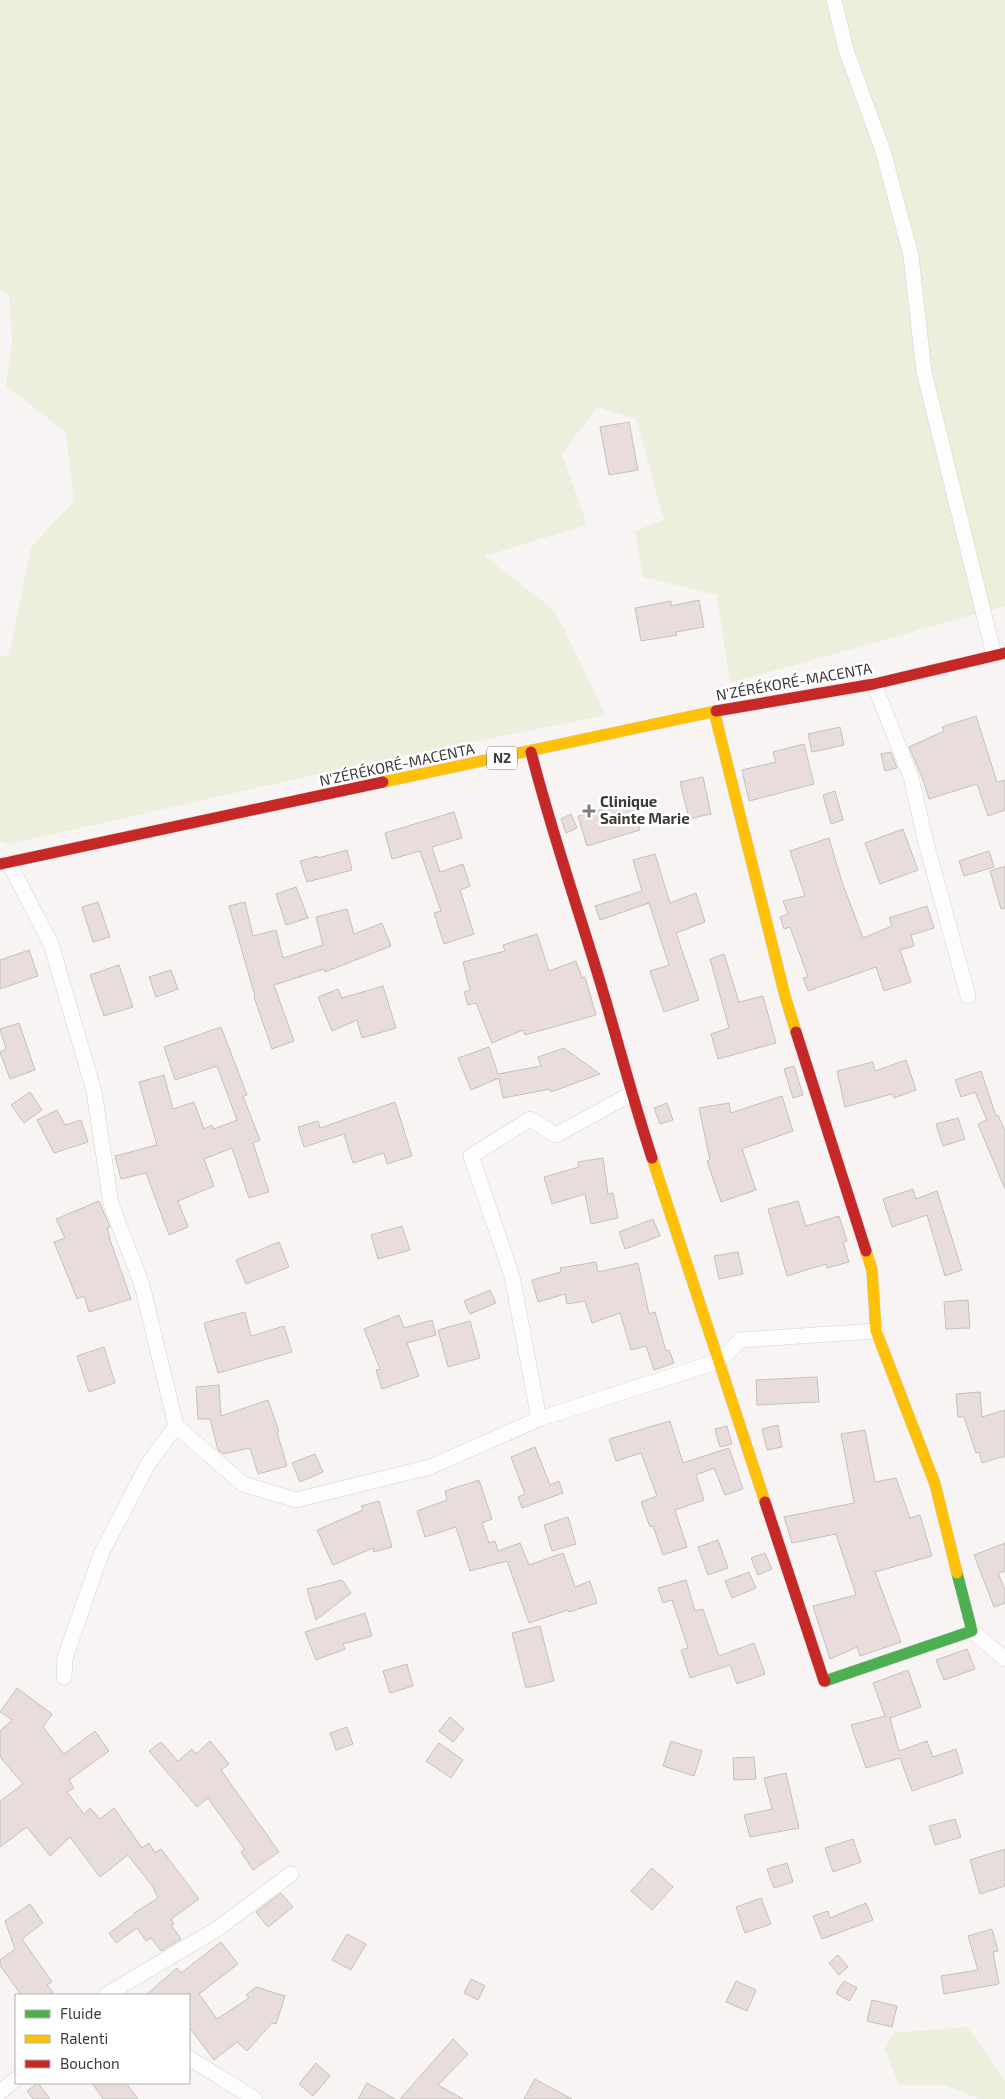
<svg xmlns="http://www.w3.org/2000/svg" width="1005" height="2099" viewBox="0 0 1005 2099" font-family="'Exo 2',sans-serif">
<rect width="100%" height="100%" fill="#f8f4f3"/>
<!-- green -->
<path fill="#ebefdb" d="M0,0H1005V606L730,683L717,595L643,577L635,531L664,520L636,419L597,407L562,454L587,525L484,556L555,611L606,715L357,765L10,844L0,841V657L9,655L31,547L74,501L66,432L6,386L12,341L9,295L0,289Z
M967,2027L1005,2080V2099H981L943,2085H899L885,2049L894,2033Z"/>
<!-- building -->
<path fill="#e9dddc" stroke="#c4c0c0" d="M629,422L638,470L609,475L600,427Z
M699,600L704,627L676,632L677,635L641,641L635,608L671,601V606Z
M976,716L997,782L1005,780V810L988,816L977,784L929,799L922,777L909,747L944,731L942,727Z
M840,727L844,745L812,752L808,734Z
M804,744L814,784L749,801L742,770L776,762L773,752Z
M891,752L897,768L885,771L881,754Z
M703,777L711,814L689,819L680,782Z
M835,791L843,820L831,824L823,795Z
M632,801L640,830L587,846L578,816Z
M454,812L462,838L432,847L440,872L463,864L470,886L460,890L474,934L444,944L434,913L441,911L420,851L392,859L385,833Z
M571,814L577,828L566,833L561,819Z
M903,829L918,870L880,884L865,843Z
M829,838L842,882L863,938L892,926L889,918L927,906L934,928L911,935L914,946L900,950L911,982L884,991L876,967L808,991L803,978L808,977L790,927L784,929L780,917L788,914L783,901L805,896L790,851Z
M347,850L352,870L307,882L300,861L318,856V858Z
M989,851L994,867L964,876L959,861Z
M655,854L670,903L696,893L705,922L676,933L699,1000L664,1012L650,971L669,965L649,903L600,920L595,906L642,891L633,860Z
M1005,866V908L1001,909L990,871Z
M296,887L308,918L286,925L276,894Z
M98,902L110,937L93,942L82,907Z
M245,902L253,936L276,930L283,958L323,945L316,917L347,909L354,934L382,923L391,946L325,972L324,969L274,985L294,1041L272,1049L254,997L255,996L229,906Z
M537,934L549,971L576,961L582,978L585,977L596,1015L525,1035L523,1030L492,1043L476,1003L468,1005L464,992L470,990L463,962L505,951L503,945Z
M29,950L38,976L0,989V960Z
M724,954L739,1002L763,996L776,1043L718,1059L711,1034L729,1028L710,959Z
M119,965L133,1007L104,1016L90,975Z
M171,970L178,989L156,997L149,977Z
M383,986L396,1028L362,1038L357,1020L332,1031L318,997L338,989L342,998Z
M19,1023L35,1070L10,1079L0,1052L6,1049L0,1029Z
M221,1027L247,1095L243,1096L260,1140L253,1143L269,1192L249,1198L232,1148L204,1159L214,1186L178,1201L188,1227L169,1235L146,1173L121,1179L115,1156L157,1145L139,1082L164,1075L173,1109L194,1102L204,1129L212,1125L214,1129L237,1120L217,1066L175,1080L164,1047Z
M489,1047L498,1074L541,1066L538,1057L564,1048L600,1074L551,1092L550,1089L503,1098L499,1078L471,1090L458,1058Z
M906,1060L916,1090L894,1098L892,1094L845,1107L837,1071L873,1062L875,1071Z
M794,1066L803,1095L793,1098L784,1069Z
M981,1071L996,1116L998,1115L1005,1131V1189L978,1124L987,1120L975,1092L961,1097L955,1080Z
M30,1092L42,1110L24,1123L11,1105Z
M782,1096L793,1131L742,1149L756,1190L721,1202L707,1161L710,1160L699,1108L729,1103L731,1113Z
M395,1102L412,1156L387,1164L384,1153L353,1163L344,1134L304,1147L298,1127L318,1121L320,1128Z
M667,1103L673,1120L660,1124L654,1108Z
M57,1110L65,1125L81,1120L88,1142L54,1153L37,1120Z
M958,1118L965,1139L943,1146L936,1124Z
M603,1158L608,1194L613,1193L618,1218L591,1224L585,1194L552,1204L544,1177L579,1167L578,1162Z
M913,1189L916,1199L937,1191L962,1270L945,1276L927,1215L892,1227L883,1199Z
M99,1201L110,1227L107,1228L110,1237H109L131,1299L89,1312L84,1296L77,1299L54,1242L65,1238L56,1219Z
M798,1201L806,1226L839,1216L847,1241L843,1242L849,1262L827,1268L826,1264L787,1276L768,1209Z
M653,1219L660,1236L625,1249L619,1232Z
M402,1226L410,1250L378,1259L371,1235Z
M279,1242L289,1267L246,1284L236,1260Z
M738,1252L743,1274L719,1279L714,1256Z
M596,1262L598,1272L638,1263L649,1314L655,1312L666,1351L669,1350L674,1363L654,1370L646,1346L631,1350L620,1313L592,1323L585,1301L567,1304L565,1294L538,1302L532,1280L561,1272L560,1268Z
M490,1290L496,1303L470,1314L464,1301Z
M968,1300L970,1328L946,1329L944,1302Z
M245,1312L251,1336L284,1326L292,1352L218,1373L204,1323Z
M399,1315L404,1328L432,1320L436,1335L407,1343L419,1376L382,1389L376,1370L380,1369L364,1329Z
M470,1321L480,1358L448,1367L438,1330Z
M104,1347L115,1383L89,1392L77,1356Z
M817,1377L819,1402L757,1405L756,1380Z
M219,1385L221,1416L268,1400L279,1432H277L287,1466L258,1474L250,1448L223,1454L218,1450L210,1419H198L196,1387Z
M980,1392L982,1417L1005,1410V1456L982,1463L979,1452L976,1453L964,1417H958L956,1394Z
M670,1421L683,1463L729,1448L743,1489L725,1495L714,1468L696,1475L704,1500L675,1510L687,1547L663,1555L653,1526L650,1527L641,1502L657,1496L641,1453L616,1461L609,1439Z
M778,1425L782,1447L767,1450L762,1429Z
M727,1426L732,1444L720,1447L715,1429Z
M865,1430L875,1482L896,1478L910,1518L920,1515L932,1556L875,1572L901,1642L860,1656L857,1647L830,1659L813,1606L856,1595L836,1534L792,1543L784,1517L854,1503L841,1434Z
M535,1447L550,1485L559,1481L563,1493L522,1508L518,1497L525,1494L511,1457Z
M315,1454L323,1472L300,1482L292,1463Z
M479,1480L492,1519L482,1523L489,1543L495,1541L498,1551L520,1543L529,1565L563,1553L575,1587L590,1581L597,1603L569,1612L568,1610L529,1623L507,1561L470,1571L456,1527L425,1537L417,1511L447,1500L445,1491Z
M379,1501L392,1547L374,1552L373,1548L333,1565L317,1530L363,1510L361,1506Z
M568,1517L576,1544L552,1551L544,1525Z
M718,1540L728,1568L708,1575L698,1547Z
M1005,1543V1571L998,1573L1005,1590V1603L994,1607L974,1555Z
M765,1553L772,1569L758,1575L751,1558Z
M749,1572L756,1588L732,1598L725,1581Z
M342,1580L351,1593L316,1620L307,1589Z
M686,1580L695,1611L703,1609L719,1656L754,1643L765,1674L737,1684L730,1665L690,1678L681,1650L688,1648L672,1600L663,1603L658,1588Z
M365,1613L372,1636L343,1644L345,1649L316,1660L305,1632Z
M540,1626L554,1681L526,1688L512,1633Z
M967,1649L975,1669L944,1680L936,1660Z
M407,1664L413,1686L390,1693L383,1671Z
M908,1670L921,1707L890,1718L899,1751L927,1741L933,1757L956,1749L963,1773L912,1791L900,1758L866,1768L851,1725L885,1716L873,1683Z
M17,1688L52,1714L43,1727L64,1754L95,1731L109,1751L69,1780L74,1788L67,1792L84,1814L90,1808L100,1819L114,1808L142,1848L149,1843L155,1853L161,1849L199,1899L171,1919L174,1924L171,1925L181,1939L161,1951L151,1938L146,1941L137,1928L116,1943L109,1933L135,1914L134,1913L158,1898L153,1887L128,1855L100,1877L70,1837L50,1856L27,1827L0,1847V1801L23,1784L0,1757V1731L12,1720L0,1712Z
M450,1717L464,1729L453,1742L439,1731Z
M347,1727L353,1744L336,1750L330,1733Z
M210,1741L229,1764L221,1770L279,1852L253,1870L241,1852L245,1850L208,1798L197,1807L149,1751L161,1742L178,1761L192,1749L196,1754Z
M671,1741L702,1751L694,1776L663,1766Z
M439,1743L463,1760L451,1778L426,1761Z
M754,1757L756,1779L734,1780L733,1758Z
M786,1773L799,1828L750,1837L744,1815L772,1809L764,1778Z
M955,1819L961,1837L935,1845L929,1826Z
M853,1839L861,1862L833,1872L825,1848Z
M1005,1849V1886L980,1894L970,1860Z
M787,1863L793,1882L774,1888L767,1869Z
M652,1868L673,1887L652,1910L631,1891Z
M281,1893L293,1907L268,1927L256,1912Z
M761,1898L771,1924L745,1933L736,1907Z
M866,1903L873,1920L822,1939L813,1916L828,1911L830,1918Z
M30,1904L43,1923L22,1939L52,1982L47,1985L55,1995H21L0,1965V1960L15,1949L5,1921Z
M992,1929L998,1951L993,1952L999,1984L944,1994L941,1976L978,1970L968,1936Z
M347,1934L366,1944L351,1970L332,1960Z
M221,1942L238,1964L199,1994L217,2019L249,1998L246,1995L256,1987L285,1996L276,2024L272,2023L247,2051L237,2042L214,2060L189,2027V1995H146L177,1968L181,1973Z
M838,1955L848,1967L839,1975L829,1963Z
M471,1979L485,1986L478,2000L464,1993Z
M736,1981L756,1990L747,2011L726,2002Z
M844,1981L857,1988L849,2001L836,1993Z
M872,2000L897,2006L892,2027L867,2021Z
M453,2039L468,2054L438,2085L463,2099H400Z
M316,2063L330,2076L313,2096L299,2084Z
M535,2079L572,2099H524Z
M38,2083L50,2099H33L27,2091Z
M92,2083H126L138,2099H103Z
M367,2083L395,2099H358Z"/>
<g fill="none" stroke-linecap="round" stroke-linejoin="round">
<!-- street casing -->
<g stroke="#d5d2d1" stroke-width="16">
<path id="street" d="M834,0L846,50L883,151L911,256L924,372L994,655
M874,684L911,777L925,839L968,996
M9,863L51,944L94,1091L111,1204L142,1285L176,1426L243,1484L296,1500L430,1467L539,1419L719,1361L741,1340L876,1331
M539,1419L512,1276L471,1156L530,1119L556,1135L631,1094
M972,1631L1005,1659
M64,1677L65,1658L101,1554L148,1464L176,1426
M106,1995L217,1929L291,1874
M189,2058L255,2099
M0,2092L16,2079"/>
</g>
<!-- fast casing -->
<g stroke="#d5d2d1" stroke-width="12">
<path id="fast" d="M825,1681L972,1631L957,1573"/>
</g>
<!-- slow casing -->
<g stroke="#d5d2d1" stroke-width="12">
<path id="slow" d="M714,711L785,996L796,1032
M383,782L716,711
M652,1158L765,1502
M866,1251L872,1270L876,1331L935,1484L957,1573"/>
</g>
<!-- jam casing -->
<g stroke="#d5d2d1" stroke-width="12">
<path id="jam" d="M716,711L874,684L1005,653
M531,752C552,834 580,914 604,995C620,1049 634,1104 652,1158
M0,864L383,782
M796,1032L866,1251
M765,1502L824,1681H825"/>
</g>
<!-- street -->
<use href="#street" stroke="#fefdfd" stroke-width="15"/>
<!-- fast -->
<use href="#fast" stroke="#4caf50" stroke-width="11"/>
<!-- slow -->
<use href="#slow" stroke="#ffc107" stroke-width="11"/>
<!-- jam -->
<use href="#jam" stroke="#c62828" stroke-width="11"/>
</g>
<!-- markers -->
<path fill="#7e7c7b" stroke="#fff" stroke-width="2" d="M586.5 803.5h5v5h5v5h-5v5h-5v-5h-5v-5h5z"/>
<g text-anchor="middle" stroke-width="5" stroke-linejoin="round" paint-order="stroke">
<!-- shield labels -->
<rect fill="#fff" stroke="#777675" stroke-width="1" x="487" y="746.5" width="30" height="23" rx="4"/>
<g font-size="14" font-weight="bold" fill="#3d3b3a">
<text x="502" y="763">N2</text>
</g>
<!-- street labels -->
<g font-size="15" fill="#3d3b3a" stroke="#fff">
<text transform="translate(794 682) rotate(-10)" y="5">N'ZÉRÉKORÉ-MACENTA</text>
<text transform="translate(397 765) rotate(-12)" y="5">N'ZÉRÉKORÉ-MACENTA</text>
</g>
<!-- poi labels -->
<g font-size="15" font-weight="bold" fill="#3d3b3a" stroke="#fff" text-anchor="start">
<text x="600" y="807">Clinique<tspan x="600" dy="17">Sainte Marie</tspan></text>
</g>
</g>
<!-- legend -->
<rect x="15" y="1994" width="175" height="90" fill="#ffffff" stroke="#b1b1b0"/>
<rect x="25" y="2010" width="25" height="8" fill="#4caf50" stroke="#b1b1b0"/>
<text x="60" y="2019" font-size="15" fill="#3d3b3a">Fluide</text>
<rect x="25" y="2035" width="25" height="8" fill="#ffc107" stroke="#b1b1b0"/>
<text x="60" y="2044" font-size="15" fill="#3d3b3a">Ralenti</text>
<rect x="25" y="2060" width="25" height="8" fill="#c62828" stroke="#b1b1b0"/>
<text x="60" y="2069" font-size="15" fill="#3d3b3a">Bouchon</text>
</svg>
